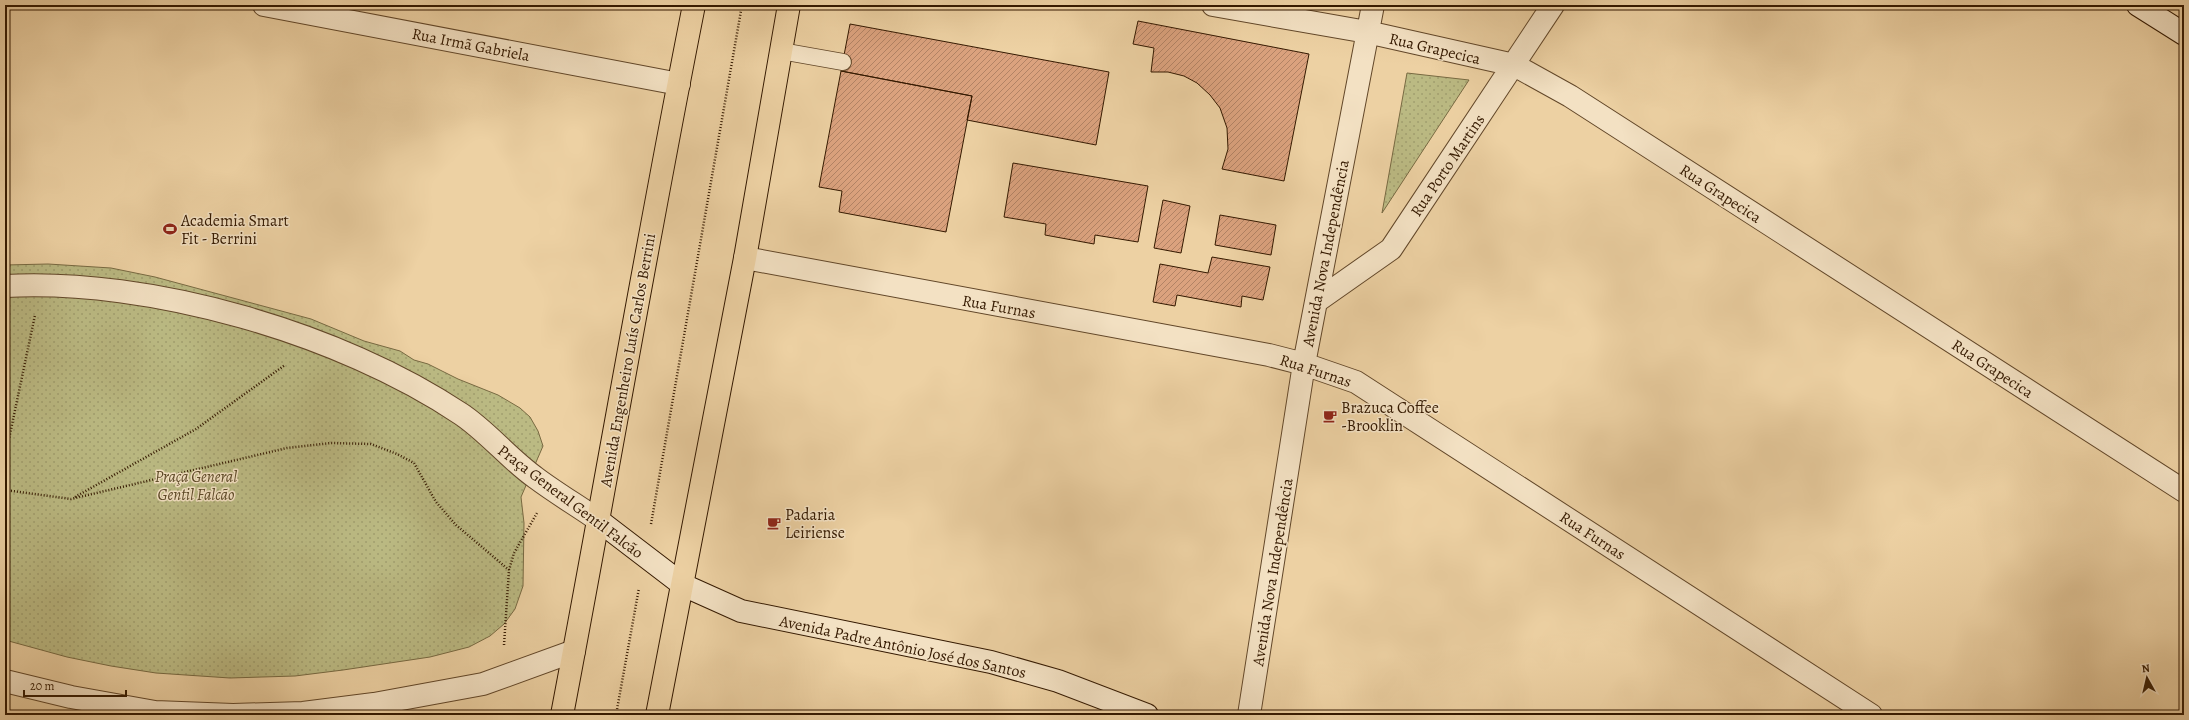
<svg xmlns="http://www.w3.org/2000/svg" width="2189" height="720" viewBox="0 0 2189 720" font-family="Alegreya,serif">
<defs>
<pattern id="park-dots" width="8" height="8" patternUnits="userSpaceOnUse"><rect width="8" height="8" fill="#bbba83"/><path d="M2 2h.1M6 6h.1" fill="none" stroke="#a19f6f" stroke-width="1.8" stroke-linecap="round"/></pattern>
<pattern id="building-hatch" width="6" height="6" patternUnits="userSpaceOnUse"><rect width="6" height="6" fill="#dba27e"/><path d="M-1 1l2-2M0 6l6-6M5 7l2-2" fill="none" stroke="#b28365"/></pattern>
</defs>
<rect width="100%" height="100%" fill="#edd1a3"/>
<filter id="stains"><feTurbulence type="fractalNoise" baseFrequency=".005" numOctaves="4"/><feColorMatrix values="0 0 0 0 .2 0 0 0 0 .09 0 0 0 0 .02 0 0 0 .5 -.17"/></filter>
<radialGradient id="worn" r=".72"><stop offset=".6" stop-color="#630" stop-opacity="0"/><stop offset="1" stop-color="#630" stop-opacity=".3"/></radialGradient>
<!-- park -->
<path fill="url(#park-dots)" stroke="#786a42" d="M1407,73L1469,80L1382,213Z
M48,264L111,268L155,277L311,319L364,341L400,351L414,360L428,364L458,379L498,395L520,408L530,417L538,431L543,446L521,497L524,523L523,586L515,609L504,624L490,636L469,647L430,657L343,670L295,676L230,678L156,673L111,666L67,657L5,640V265Z"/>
<!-- building -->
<path fill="url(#building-hatch)" stroke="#341900" d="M1138,21L1309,54L1284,181L1222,169L1228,149L1227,128L1220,108L1210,95L1197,83L1184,76L1168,72H1151L1154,48L1133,44Z
M850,24L1109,72L1096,145L967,120L972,96L841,71Z
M841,71L972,96L946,232L839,212L842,191L819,187Z
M1013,163L1148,186L1138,242L1095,235L1094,244L1045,235L1046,224L1004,217Z
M1163,200L1190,206L1181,253L1154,248Z
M1220,215L1276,225L1271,255L1215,245Z
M1212,257L1270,267L1263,300L1242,296L1241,307L1177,295L1175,306L1153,302L1160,264L1208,273Z"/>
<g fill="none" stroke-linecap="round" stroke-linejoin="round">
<!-- lane casing -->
<g stroke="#624729" stroke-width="18">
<path id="lane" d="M781,51L843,62"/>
</g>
<!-- street casing -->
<g stroke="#624729" stroke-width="24">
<path id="street" d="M264,5L679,84
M1213,5L1367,32L1514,65L1570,96L2184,491
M745,258L1269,355L1304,364L1356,382L1871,715
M5,286C150,278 340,333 461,414C488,432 509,459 536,478C556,493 578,506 598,520
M1317,301L1391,249L1553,5
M5,681L71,697L155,712L233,715L303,713L374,704L483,684L574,651
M1249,715L1304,364L1373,5"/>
</g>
<!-- secondary casing -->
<g stroke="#341900" stroke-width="24">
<path id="secondary" d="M2138,5L2184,34
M598,520L683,585L741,611L991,662L1058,681L1147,715"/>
</g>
<!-- primary casing -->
<g stroke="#341900" stroke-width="24">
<path id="primary" d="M562,715C607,478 647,241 694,5
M657,715L745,258L789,5"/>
</g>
<!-- path -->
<path stroke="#341900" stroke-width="2.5" stroke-dasharray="1 2" stroke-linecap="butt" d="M5,458L35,315
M5,490L71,499L287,448L331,443L371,444L397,454L414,463L436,502L456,525L509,570
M75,497L196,429L285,365
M651,524L742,5
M504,645L509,570L514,553L537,513
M616,715L639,588"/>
<!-- lane -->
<use href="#lane" stroke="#f3e1c3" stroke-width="16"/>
<!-- street -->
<use href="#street" stroke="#f3e1c3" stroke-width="22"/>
<!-- secondary -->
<use href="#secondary" stroke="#f3e1c3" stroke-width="22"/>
<!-- primary -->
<use href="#primary" stroke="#edd1a3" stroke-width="22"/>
</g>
<!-- icons -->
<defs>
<g id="stadium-bare" transform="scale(1.08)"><path d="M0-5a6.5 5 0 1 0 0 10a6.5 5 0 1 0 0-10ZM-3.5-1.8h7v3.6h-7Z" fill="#8f2418" stroke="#f3e1c3" stroke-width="2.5" paint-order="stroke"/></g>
<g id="cafe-bare" transform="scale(1.08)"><path d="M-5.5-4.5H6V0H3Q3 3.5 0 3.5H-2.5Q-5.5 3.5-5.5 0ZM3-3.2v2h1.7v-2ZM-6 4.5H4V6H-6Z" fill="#8f2418" stroke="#f3e1c3" stroke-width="2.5" paint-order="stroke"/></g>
</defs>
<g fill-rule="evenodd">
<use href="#stadium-bare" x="170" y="229"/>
<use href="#cafe-bare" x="1330" y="416"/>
<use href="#cafe-bare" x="774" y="523"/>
</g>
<g text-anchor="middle" stroke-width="3" stroke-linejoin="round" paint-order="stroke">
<!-- street labels -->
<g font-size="16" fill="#341900" stroke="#f3e1c3">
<text transform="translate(471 44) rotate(11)" y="6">Rua Irmã Gabriela</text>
<text transform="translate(1435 48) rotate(13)" y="6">Rua Grapecica</text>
<text transform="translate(1447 165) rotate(-56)" y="6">Rua Porto Martins</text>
<text transform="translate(1721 193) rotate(33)" y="6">Rua Grapecica</text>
<text transform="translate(1325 253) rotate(-79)" y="6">Avenida Nova Independência</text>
<text transform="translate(999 306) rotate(10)" y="6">Rua Furnas</text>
<text transform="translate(627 360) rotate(-80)" y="6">Avenida Engenheiro Luís Carlos Berrini</text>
<text transform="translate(1993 368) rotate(33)" y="6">Rua Grapecica</text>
<text transform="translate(1316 370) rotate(18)" y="6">Rua Furnas</text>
<text transform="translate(571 501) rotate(37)" y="6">Praça General Gentil Falcão</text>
<text transform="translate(1593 535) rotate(33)" y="6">Rua Furnas</text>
<text transform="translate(1272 572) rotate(-81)" y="6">Avenida Nova Independência</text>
<text transform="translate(903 646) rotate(12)" y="6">Avenida Padre Antônio José dos Santos</text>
</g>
<!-- poi labels -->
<g font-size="16" fill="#341900" stroke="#f3e1c3" text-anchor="start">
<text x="181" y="226">Academia Smart<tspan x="181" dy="18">Fit - Berrini</tspan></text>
<text x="1341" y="413">Brazuca Coffee<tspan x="1341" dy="18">-Brooklin</tspan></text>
<text x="785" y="520">Padaria<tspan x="785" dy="18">Leiriense</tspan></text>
</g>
<!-- park labels -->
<g font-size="16" font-style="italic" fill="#5c4927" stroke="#f3e1c3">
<text x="196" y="482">Praça General<tspan x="196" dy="18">Gentil Falcão</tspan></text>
</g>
</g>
<!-- margin -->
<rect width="2189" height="720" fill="none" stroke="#edd1a3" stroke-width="20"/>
<rect x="6" y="6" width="2177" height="708" fill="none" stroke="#341900" stroke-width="2"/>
<rect x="10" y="10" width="2169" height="700" fill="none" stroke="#341900"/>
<!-- north arrow -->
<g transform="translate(2147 678) rotate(352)" stroke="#f3e1c3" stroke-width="3" paint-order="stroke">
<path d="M0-3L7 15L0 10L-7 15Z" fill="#341900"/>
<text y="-6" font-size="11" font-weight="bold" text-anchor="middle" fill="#341900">N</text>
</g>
<!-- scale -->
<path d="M24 690v6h102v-6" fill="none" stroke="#341900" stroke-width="2"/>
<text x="30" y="690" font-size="12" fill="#341900" stroke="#f3e1c3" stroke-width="3" paint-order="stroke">20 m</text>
<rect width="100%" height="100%" filter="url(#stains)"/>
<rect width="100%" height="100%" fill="url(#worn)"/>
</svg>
